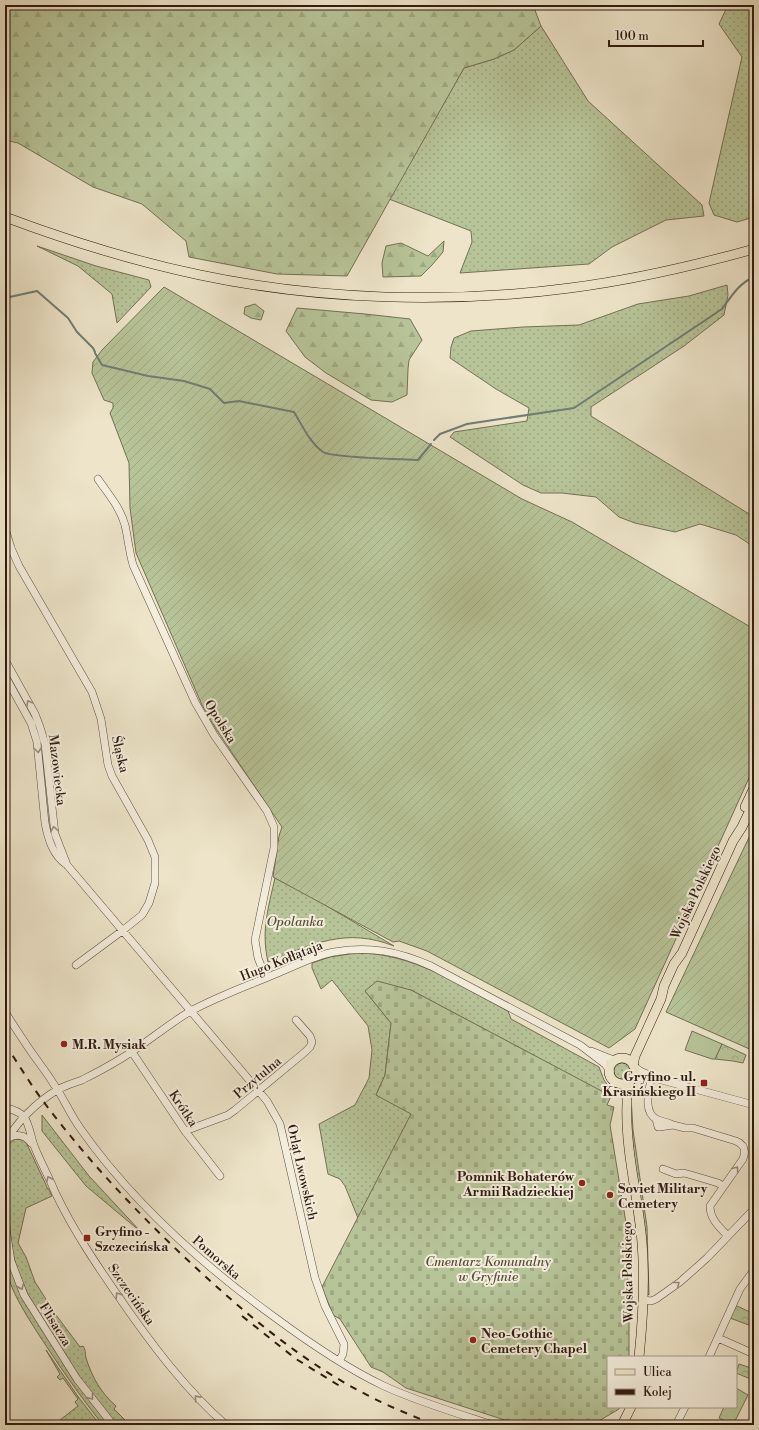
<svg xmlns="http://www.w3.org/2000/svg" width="759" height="1430" viewBox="0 0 759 1430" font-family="'Libre Bodoni',serif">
<defs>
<pattern id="grass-dots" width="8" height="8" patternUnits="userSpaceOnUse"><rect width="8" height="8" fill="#b7c498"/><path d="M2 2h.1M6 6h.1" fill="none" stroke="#9ea882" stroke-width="1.8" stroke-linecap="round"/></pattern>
<pattern id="forest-firs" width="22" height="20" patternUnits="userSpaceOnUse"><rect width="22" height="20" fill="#b7c498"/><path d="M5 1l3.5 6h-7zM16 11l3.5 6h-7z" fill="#9ea882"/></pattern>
<pattern id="cemetery-stones" width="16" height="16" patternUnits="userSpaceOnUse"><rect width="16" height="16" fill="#b7c498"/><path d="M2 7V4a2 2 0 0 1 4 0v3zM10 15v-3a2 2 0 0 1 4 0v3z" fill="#9ea882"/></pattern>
<pattern id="park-crowns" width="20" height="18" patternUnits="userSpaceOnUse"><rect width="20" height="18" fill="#b7c498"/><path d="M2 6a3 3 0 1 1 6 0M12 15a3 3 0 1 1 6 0" fill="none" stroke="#9ea882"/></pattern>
<pattern id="garden-furrows" width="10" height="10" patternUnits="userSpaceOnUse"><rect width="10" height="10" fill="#b7c498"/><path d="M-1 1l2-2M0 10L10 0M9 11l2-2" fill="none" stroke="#9ea882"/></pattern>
</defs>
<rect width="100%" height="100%" fill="#ede4c9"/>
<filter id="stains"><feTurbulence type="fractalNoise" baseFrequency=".005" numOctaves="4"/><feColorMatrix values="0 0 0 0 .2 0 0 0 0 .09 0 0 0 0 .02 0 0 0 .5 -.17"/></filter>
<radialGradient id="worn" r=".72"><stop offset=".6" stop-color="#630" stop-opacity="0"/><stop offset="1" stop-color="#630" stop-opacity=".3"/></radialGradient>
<!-- grass -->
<path fill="url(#grass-dots)" stroke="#747054" d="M728,5H748L754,8V217L737,222L714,215L709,203L742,57L719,24Z
M541,26L588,101L702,205L704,216L666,220L612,247L589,264L460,273L472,242L471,231L389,199L464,68L494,59L514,50Z
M37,246L96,266L149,280L151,287L117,323L112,294L78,266Z
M727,285L728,295L724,315L684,346L591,407V416L754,517V547L736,535L700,524L675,532L635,523L619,517L596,497L562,493H541L523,485L450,437L454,432L527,421L529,408L496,389L450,358L451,347L454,338L471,331L523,327L579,325L638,304L689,296Z
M5,664L30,710L42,743L60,857L49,832L39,743L16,692L5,672Z
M275,878L305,893L394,946C346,927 312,944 268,962C261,931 268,909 275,878Z
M357,953C413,953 460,985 508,1011L511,1019L599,1067L604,1080L609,1087L606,1094L411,990L365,991L391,1023L385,1075L376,1095L412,1113L358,1218L345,1186L340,1179L328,1174L319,1124L355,1105L369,1078L372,1050L368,1026L332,980L321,989L312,968V963L330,957Z
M614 1071a8 8 0 1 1 16 0a8 8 0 1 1-16 0Z
M631,1096L633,1130L647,1227L649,1295L647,1293L630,1123Z
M42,1115L89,1176L141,1232L86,1186L42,1131Z
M15,1139L25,1140L47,1187V1189L48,1188L52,1196L26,1208L18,1243L26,1257L35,1282L56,1315L80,1347L83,1346C86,1350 85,1353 86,1358C92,1377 101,1393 116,1406L114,1409L130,1425H117L85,1386L29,1297L17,1269L13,1254L6,1197H7L6,1175L7,1159L5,1158L7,1146Z
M5,1266L9,1268L12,1271L78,1386L106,1420L104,1422L106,1425H103C79,1395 60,1367 39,1335C25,1313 11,1292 5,1266Z
M46,1350L79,1398L100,1425H63L60,1420L78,1406L75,1402L78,1399L63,1378L60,1380L57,1377L60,1374Z"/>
<!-- forest -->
<path fill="url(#forest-firs)" stroke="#747054" d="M5,5H533L541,26L514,50L494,59L464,68L347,276L277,274L189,257L186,241L142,204L93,187L18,143L5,140Z
M444,241L443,252L432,265L421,276L383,277L382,263L386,246L401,243L428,256Z
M255,304L264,311L261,320L251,318L244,314L245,307Z
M297,308L365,314L410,319L422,340L409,360L408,369L407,395L392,402L371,400L326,373L305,357L286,331Z"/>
<!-- cemetery -->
<path fill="url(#cemetery-stones)" stroke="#747054" d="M377,981L411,990L611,1096L607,1105L614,1107L610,1125L626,1223L629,1323V1357H608V1407H620L619,1409L592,1425H525L514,1423L406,1388L383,1372L371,1367L340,1319L333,1315L322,1287L411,1114L376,1095L385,1075L391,1023L365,991Z"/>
<!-- park -->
<path fill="url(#park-crowns)" stroke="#747054" d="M722,1044L746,1055L743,1063L733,1061L715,1059Z
M735,1305L752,1313L754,1310V1327L730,1318Z
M739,1364L754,1369L753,1380L736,1373Z"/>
<!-- garden -->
<path fill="url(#garden-furrows)" stroke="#747054" d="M164,287L522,499L572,522L670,580L754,629V767L635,1029L609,1048L427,951L399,941L393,942L273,877L279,836L282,827L216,729L202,705L136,553L130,508L129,463L110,413L113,408V403L104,400L92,373L93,362L102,350Z
M753,829H754V1051L666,1012Z"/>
<!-- pitch -->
<path fill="#b7c498" stroke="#747054" d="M692,1031L722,1044L715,1059H712L685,1050Z
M736,1388L748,1395L733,1425L719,1418L724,1407H736Z"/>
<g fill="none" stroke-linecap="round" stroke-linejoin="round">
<!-- stream -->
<path stroke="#6f7d74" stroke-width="2" d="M5,298L37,291L68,318L77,332L93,348L95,352
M95,353L102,365L148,376L184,381L210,389L224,403L239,401L294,412C302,425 310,443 323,452C331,458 403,459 418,460L431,444
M434,440L440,434L467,424L574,408L722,309C731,297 739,283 754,277"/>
<!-- minor casing -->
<g stroke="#604d3e" stroke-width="8">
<path id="minor" d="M98,479C108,494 120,507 125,525C128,538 129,551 133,565L195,702L214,735L267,811L274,827V848L255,940L258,958L266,978
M5,528L11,548L19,566L92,692L101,719L108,765L112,776L148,840L155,857V883L149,903L142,915L122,931L76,965
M5,660L35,714L40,727L45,744L55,834L67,865
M5,676L31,723L37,742L45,823C48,839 53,856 67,865L267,1101L280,1124L315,1278L325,1306L344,1344L343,1354L339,1361
M5,1012C14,1026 23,1040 32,1053C39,1063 47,1073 53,1083C63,1097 70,1114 80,1128C132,1202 200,1263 273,1316C308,1342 344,1367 384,1386C419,1402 456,1413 493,1425
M591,1051L611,1059L617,1060
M132,1052L185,1131L220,1176
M635,1067L640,1071L658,1079L754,1105
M651,1079C649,1091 643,1111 656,1119C660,1121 666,1122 671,1124
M632,1080L638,1078L656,1079
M5,1108C11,1109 20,1112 24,1117C30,1125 31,1139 35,1148C41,1163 49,1177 55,1192C74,1232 98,1267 123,1303C153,1346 186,1390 226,1425
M656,1119L658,1127H660L673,1125L685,1128H693L736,1141C745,1145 746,1151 743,1159L710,1206C710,1219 719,1227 728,1236
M185,1131L228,1115L235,1110L305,1052L310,1047L312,1042L310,1036L296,1020
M7,1139C16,1133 25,1135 31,1143
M5,1144C15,1123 37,1102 57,1090C64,1086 74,1083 82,1080C96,1073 109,1066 122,1058C145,1044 166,1026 189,1012C218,996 250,985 280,972C297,965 316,955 334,952C371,946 397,951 431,966L580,1045L605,1064L610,1071
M663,1169L676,1174L684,1173L698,1177L718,1183L723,1186
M5,1223L11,1261L24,1295L77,1379L113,1425
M643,1300L651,1301L656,1299L680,1282L707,1258L754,1209
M718,1338L754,1354
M709,1357L740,1289L754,1270
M676,1425L685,1407"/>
</g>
<!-- major casing -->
<g stroke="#311b0f" stroke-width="10">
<path id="major" d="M5,217C69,241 133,261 200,275C319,300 449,304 570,288C632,280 693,266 754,249
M745,807L754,788
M609 1071a13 13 0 1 1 26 0a13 13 0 1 1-26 0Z
M633,1065L635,1056L661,999L664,986L674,964L682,953L733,841L742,827L754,802
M629,1082C626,1089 627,1096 627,1103C625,1149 638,1196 642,1242C645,1280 643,1319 639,1357
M622,1425L631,1407"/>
</g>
<!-- minor -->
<use href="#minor" stroke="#f3eddc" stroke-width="7"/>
<!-- major -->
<use href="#major" stroke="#ede4c9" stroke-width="9"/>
<!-- rail -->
<path stroke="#311b0f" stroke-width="2" stroke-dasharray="7 7" stroke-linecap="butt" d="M5,1044C17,1062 28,1080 40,1097C86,1159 139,1215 195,1267C248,1316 304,1363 369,1396C390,1407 413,1416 435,1425
M242,1316L296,1359L343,1388"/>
</g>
<!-- one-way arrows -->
<defs><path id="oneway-chevron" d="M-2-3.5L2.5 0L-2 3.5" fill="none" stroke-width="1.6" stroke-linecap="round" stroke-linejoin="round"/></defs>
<g stroke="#9c8e80">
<use href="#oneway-chevron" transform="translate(29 703) rotate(-120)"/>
<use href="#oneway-chevron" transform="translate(38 750) rotate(83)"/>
<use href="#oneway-chevron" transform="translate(54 829) rotate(-100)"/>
<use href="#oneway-chevron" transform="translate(736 1169) rotate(-54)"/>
<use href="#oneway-chevron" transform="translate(49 1179) rotate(-115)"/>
<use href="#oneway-chevron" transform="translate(677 1284) rotate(-38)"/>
<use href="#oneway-chevron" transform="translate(21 1287) rotate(67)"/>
<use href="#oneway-chevron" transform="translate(118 1295) rotate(-125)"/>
<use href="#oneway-chevron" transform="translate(91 1397) rotate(51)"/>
<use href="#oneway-chevron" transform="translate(197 1398) rotate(-132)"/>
</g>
<!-- markers -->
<g fill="#8f2418" stroke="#f3eddc" stroke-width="1.5">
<circle cx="64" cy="1044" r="4"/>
<rect x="700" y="1079" width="8" height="8" rx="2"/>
<circle cx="582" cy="1183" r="4"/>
<circle cx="610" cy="1195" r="4"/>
<rect x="83" y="1234" width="8" height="8" rx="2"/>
<circle cx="473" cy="1340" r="4"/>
</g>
<g text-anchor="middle" stroke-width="4" stroke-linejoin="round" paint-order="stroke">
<!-- street labels -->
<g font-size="13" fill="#311b0f" stroke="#f3eddc">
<text transform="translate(221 721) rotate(58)" y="5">Opolska</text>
<text transform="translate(121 754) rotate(76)" y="5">Śląska</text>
<text transform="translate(58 770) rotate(83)" y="5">Mazowiecka</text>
<text transform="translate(695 892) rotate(-65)" y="5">Wojska Polskiego</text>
<text transform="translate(281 960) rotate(-22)" y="5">Hugo Kołłątaja</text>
<text transform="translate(257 1077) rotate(-40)" y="5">Przytulna</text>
<text transform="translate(184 1108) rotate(56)" y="5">Krótka</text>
<text transform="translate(303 1172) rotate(77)" y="5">Orląt Lwowskich</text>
<text transform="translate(217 1257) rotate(41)" y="5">Pomorska</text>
<text transform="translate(627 1272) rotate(-91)" y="5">Wojska Polskiego</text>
<text transform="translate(132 1294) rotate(55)" y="5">Szczecińska</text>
<text transform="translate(56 1324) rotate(58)" y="5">Flisacza</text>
</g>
<!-- park labels -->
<g font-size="13" font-style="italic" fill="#594e38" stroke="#f3eddc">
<text x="295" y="926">Opolanka</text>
<text x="488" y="1266">Cmentarz Komunalny<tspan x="488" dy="15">w Gryfinie</tspan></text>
</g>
<!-- poi labels -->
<g font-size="13" font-weight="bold" fill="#311b0f" stroke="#f3eddc" text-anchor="start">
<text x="72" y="1049">M.R. Mysiak</text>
<text x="696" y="1081" text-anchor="end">Gryfino - ul.<tspan x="696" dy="15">Krasińskiego II</tspan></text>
<text x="574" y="1181" text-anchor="end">Pomnik Bohaterów<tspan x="574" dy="15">Armii Radzieckiej</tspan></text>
<text x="618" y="1193">Soviet Military<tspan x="618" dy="15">Cemetery</tspan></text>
<text x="95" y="1236">Gryfino -<tspan x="95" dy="15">Szczecińska</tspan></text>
<text x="481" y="1338">Neo-Gothic<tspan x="481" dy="15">Cemetery Chapel</tspan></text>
</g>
</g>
<!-- margin -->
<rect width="759" height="1430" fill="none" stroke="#ede4c9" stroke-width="20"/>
<rect x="6" y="6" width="747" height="1418" fill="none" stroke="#311b0f" stroke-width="2"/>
<rect x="10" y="10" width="739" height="1410" fill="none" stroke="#311b0f"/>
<!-- legend -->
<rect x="607" y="1356" width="130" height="52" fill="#f3eddc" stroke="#a5998a"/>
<rect x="615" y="1369" width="20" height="6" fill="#ede4c9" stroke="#a5998a"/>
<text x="643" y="1376" font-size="12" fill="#311b0f">Ulica</text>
<rect x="615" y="1389" width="20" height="6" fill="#311b0f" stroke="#a5998a"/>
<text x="643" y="1396" font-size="12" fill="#311b0f">Kolej</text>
<!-- scale -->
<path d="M609 40v6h94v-6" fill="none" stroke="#311b0f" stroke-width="2"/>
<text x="615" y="40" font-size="12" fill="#311b0f" stroke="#f3eddc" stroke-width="3" paint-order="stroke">100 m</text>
<rect width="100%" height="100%" filter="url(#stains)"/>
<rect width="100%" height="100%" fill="url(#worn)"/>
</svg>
